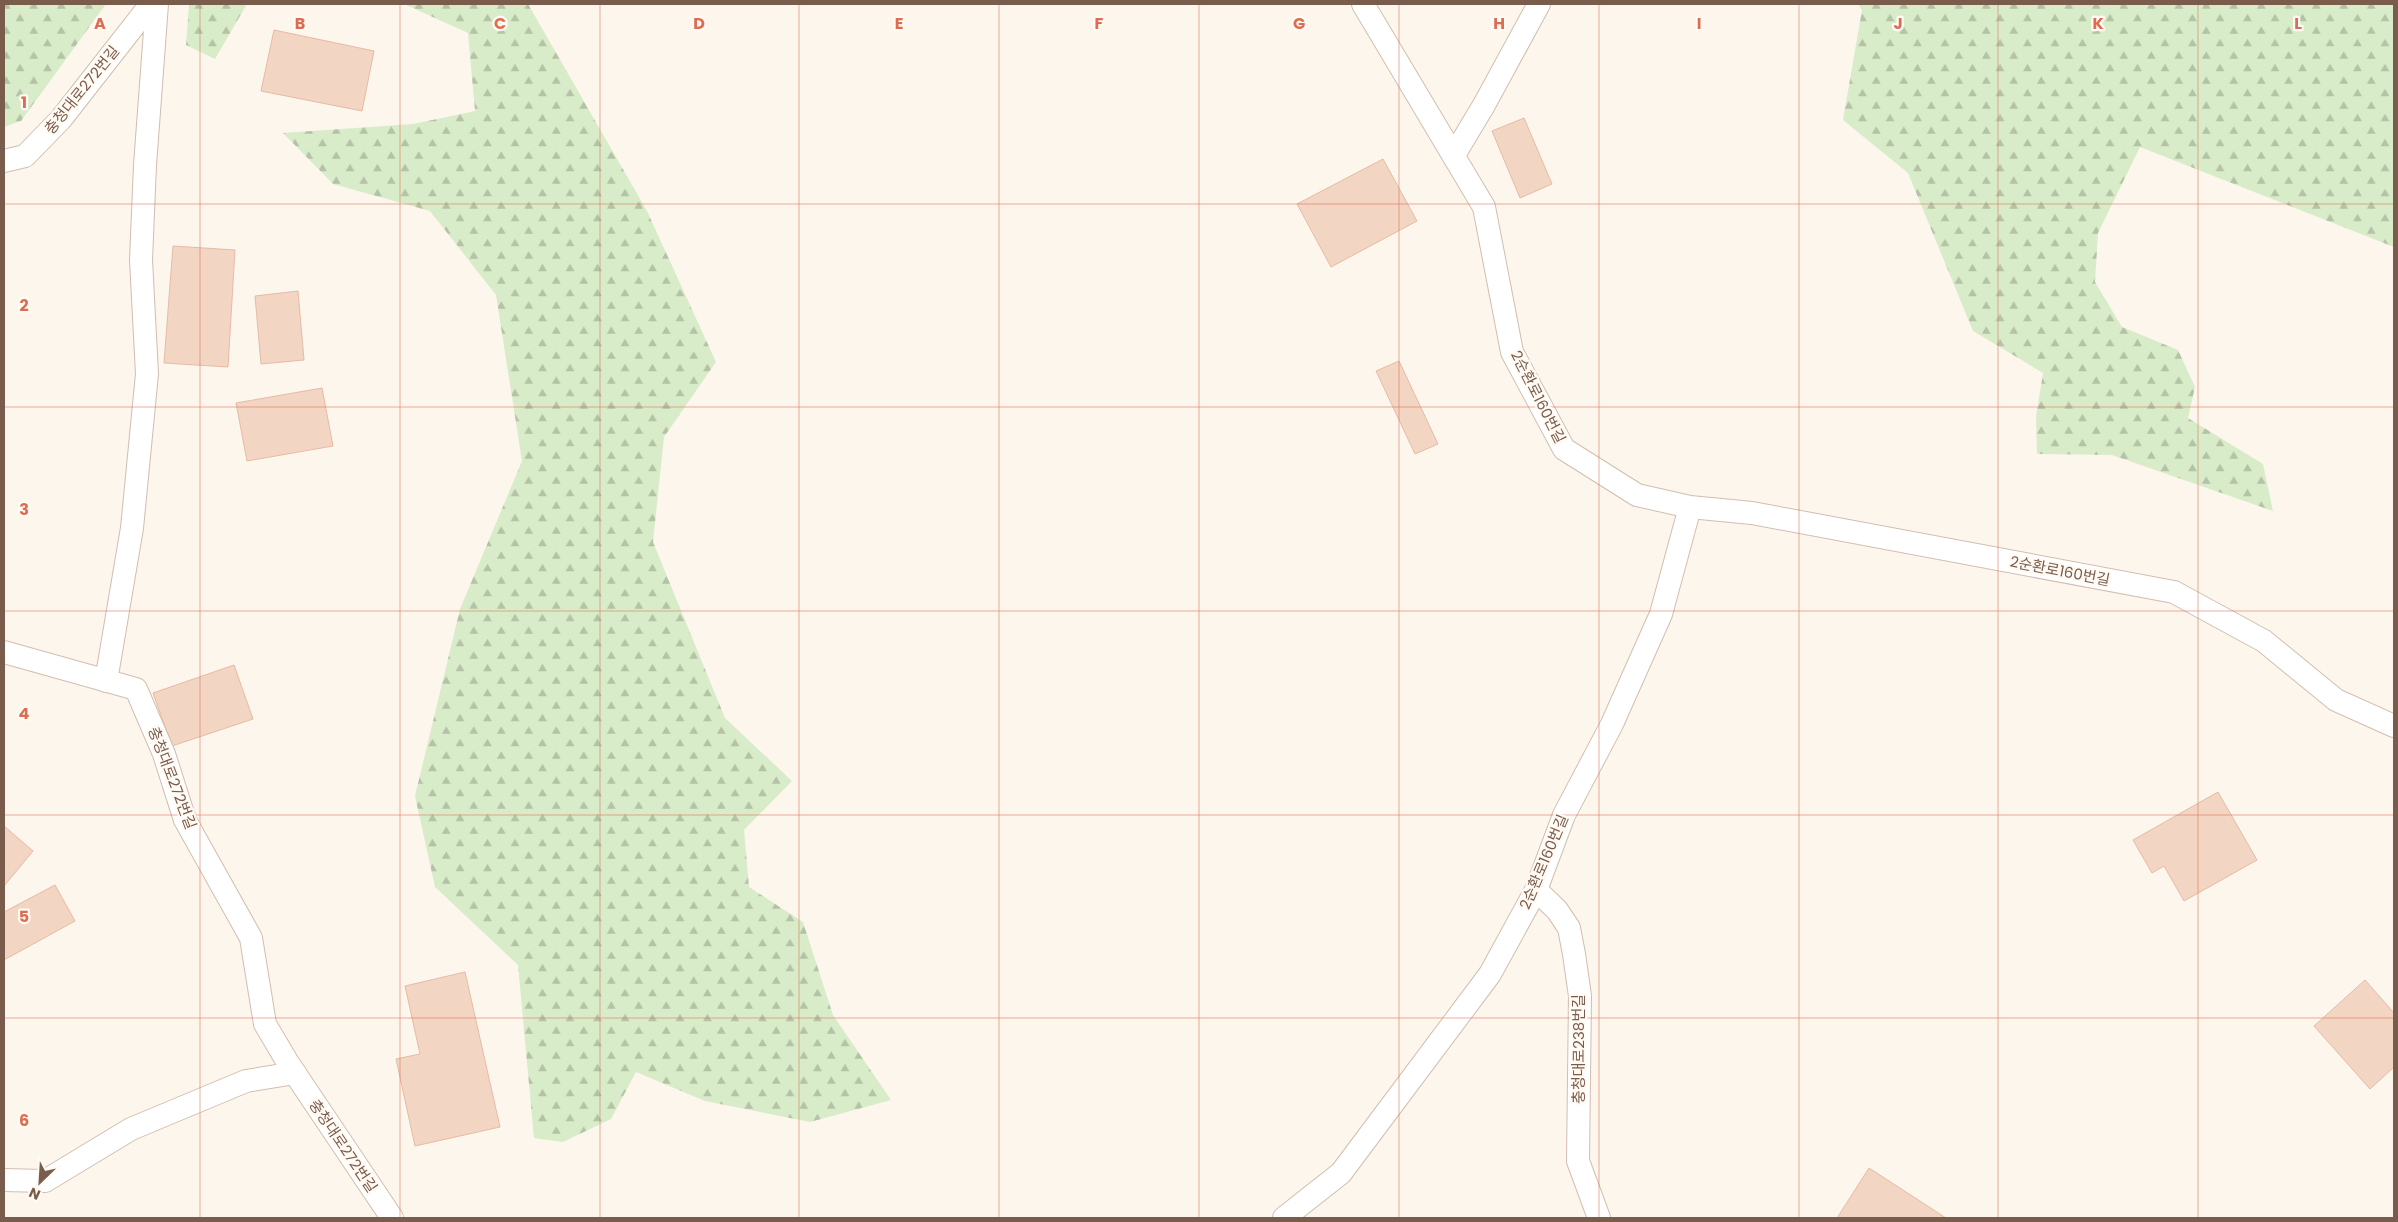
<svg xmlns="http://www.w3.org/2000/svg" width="2398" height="1222" viewBox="0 0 2398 1222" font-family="Poppins,'Noto Sans KR',sans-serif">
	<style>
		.forest { fill: url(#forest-firs) }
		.building { fill: #f3d5c3; stroke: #e6bba3 }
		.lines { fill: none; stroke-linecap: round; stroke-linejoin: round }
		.service-casing { stroke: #d1beb0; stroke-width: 24 }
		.service { stroke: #fff; stroke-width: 22 }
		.grid { fill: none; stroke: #dc6d51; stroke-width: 1; stroke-opacity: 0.55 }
		.labels { text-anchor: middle; stroke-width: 4.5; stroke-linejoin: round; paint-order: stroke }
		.street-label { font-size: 15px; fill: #7a5c4d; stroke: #fffaf3 }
		.grid-label { font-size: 16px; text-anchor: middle; font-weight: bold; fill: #dc6d51; stroke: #fffaf3; stroke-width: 4.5; stroke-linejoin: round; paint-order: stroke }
	</style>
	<defs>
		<pattern id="forest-firs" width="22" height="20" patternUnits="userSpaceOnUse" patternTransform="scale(1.25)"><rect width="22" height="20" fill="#d8ecc9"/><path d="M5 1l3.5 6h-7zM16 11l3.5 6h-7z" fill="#b4c2a5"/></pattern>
	</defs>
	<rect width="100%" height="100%" fill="#fdf6ec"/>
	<path class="forest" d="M4 4H106L21 121 4 127Z
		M189 4H247L215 59 186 45Z
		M404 4H528L647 211 716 362 664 437 653 542 725 718 792 781 744 830 749 887 803 922 833 1015 891 1100 810 1122 705 1101 636 1072 611 1119 563 1142 534 1138 518 965 435 887 415 796 460 609 522 461 496 295 430 211 333 184 283 133 413 124 475 111 468 33Z
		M1858 4H2394V247L2140 147 2098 233 2095 282 2122 327 2178 350 2195 387 2188 418 2263 464 2273 511 2112 455 2037 454 2036 417 2043 373 1973 331 1908 173 1843 120 1862 10Z"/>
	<path class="building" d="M274 30 374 51 362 111 261 91Z
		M1524 118 1552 184 1520 198 1492 131Z
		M1383 159 1417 221 1331 267 1297 204Z
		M173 246 235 250 228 367 164 363Z
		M298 291 304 360 261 364 255 296Z
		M1399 361 1438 444 1415 454 1376 371Z
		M322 388 333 446 247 461 236 403Z
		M234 665 253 719 172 746 153 693Z
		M2218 792 2257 860 2184 901 2164 866 2152 873 2133 840Z
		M4 826 33 851 4 886Z
		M55 885 75 921 4 960V912Z
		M465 972 500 1127 415 1146 396 1059 420 1054 405 986Z
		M2365 980 2394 1013V1067L2370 1089 2314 1026Z
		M1869 1168 1946 1218H1837Z"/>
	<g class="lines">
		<g class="service-casing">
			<path id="service" d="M1363 4 1484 207 1512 352 1564 449 1637 495 1690 507 1752 513 2174 592 2264 641 2336 700 2394 726
				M1454 155 1484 105 1539 4
				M4 161 25 156 61 119 151 4
				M4 652 136 689 164 754 185 820 251 938 265 1024 288 1063 392 1218
				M106 681 132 528 147 374 141 260 145 165 157 4
				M1536 890 1557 910 1569 928 1574 954 1580 996 1578 1161 1599 1218
				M4 1180 45 1181 131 1129 246 1081 295 1073
				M1284 1218 1341 1173 1490 974 1536 890 1564 815 1612 724 1661 614 1690 507"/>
		</g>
		<use href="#service" class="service"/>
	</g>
	<path class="grid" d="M200 4V1218M400 4V1218M600 4V1218M799 4V1218M999 4V1218M1199 4V1218M1399 4V1218M1599 4V1218M1799 4V1218M1998 4V1218M2198 4V1218M4 204H2394M4 407H2394M4 611H2394M4 815H2394M4 1018H2394"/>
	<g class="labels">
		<g class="street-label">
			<text transform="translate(82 90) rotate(-51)" y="5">충청대로272번길</text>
			<text transform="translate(1538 397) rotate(63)" y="5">2순환로160번길</text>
			<text transform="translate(2060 571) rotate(11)" y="5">2순환로160번길</text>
			<text transform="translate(172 778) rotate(69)" y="5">충청대로272번길</text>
			<text transform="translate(1544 862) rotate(-67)" y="5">2순환로160번길</text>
			<text transform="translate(1579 1049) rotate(-90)" y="5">충청대로238번길</text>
			<text transform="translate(343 1146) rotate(56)" y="5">충청대로272번길</text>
		</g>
	</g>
	<g class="grid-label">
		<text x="100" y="29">A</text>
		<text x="300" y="29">B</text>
		<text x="500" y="29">C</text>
		<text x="699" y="29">D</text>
		<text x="899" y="29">E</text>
		<text x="1099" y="29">F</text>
		<text x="1299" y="29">G</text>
		<text x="1499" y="29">H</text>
		<text x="1699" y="29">I</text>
		<text x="1898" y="29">J</text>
		<text x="2098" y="29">K</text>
		<text x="2298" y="29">L</text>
		<text x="24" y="108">1</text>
		<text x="24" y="311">2</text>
		<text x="24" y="515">3</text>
		<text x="24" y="719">4</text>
		<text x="24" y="922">5</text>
		<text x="24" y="1126">6</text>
	</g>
	<rect width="2398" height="1222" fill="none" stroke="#7a5c4d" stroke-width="10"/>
	<g transform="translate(40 1182) rotate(205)" stroke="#fffaf3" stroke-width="4" paint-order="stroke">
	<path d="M0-4L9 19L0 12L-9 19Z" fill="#7a5c4d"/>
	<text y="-8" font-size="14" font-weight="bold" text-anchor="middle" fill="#7a5c4d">N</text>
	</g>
</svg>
